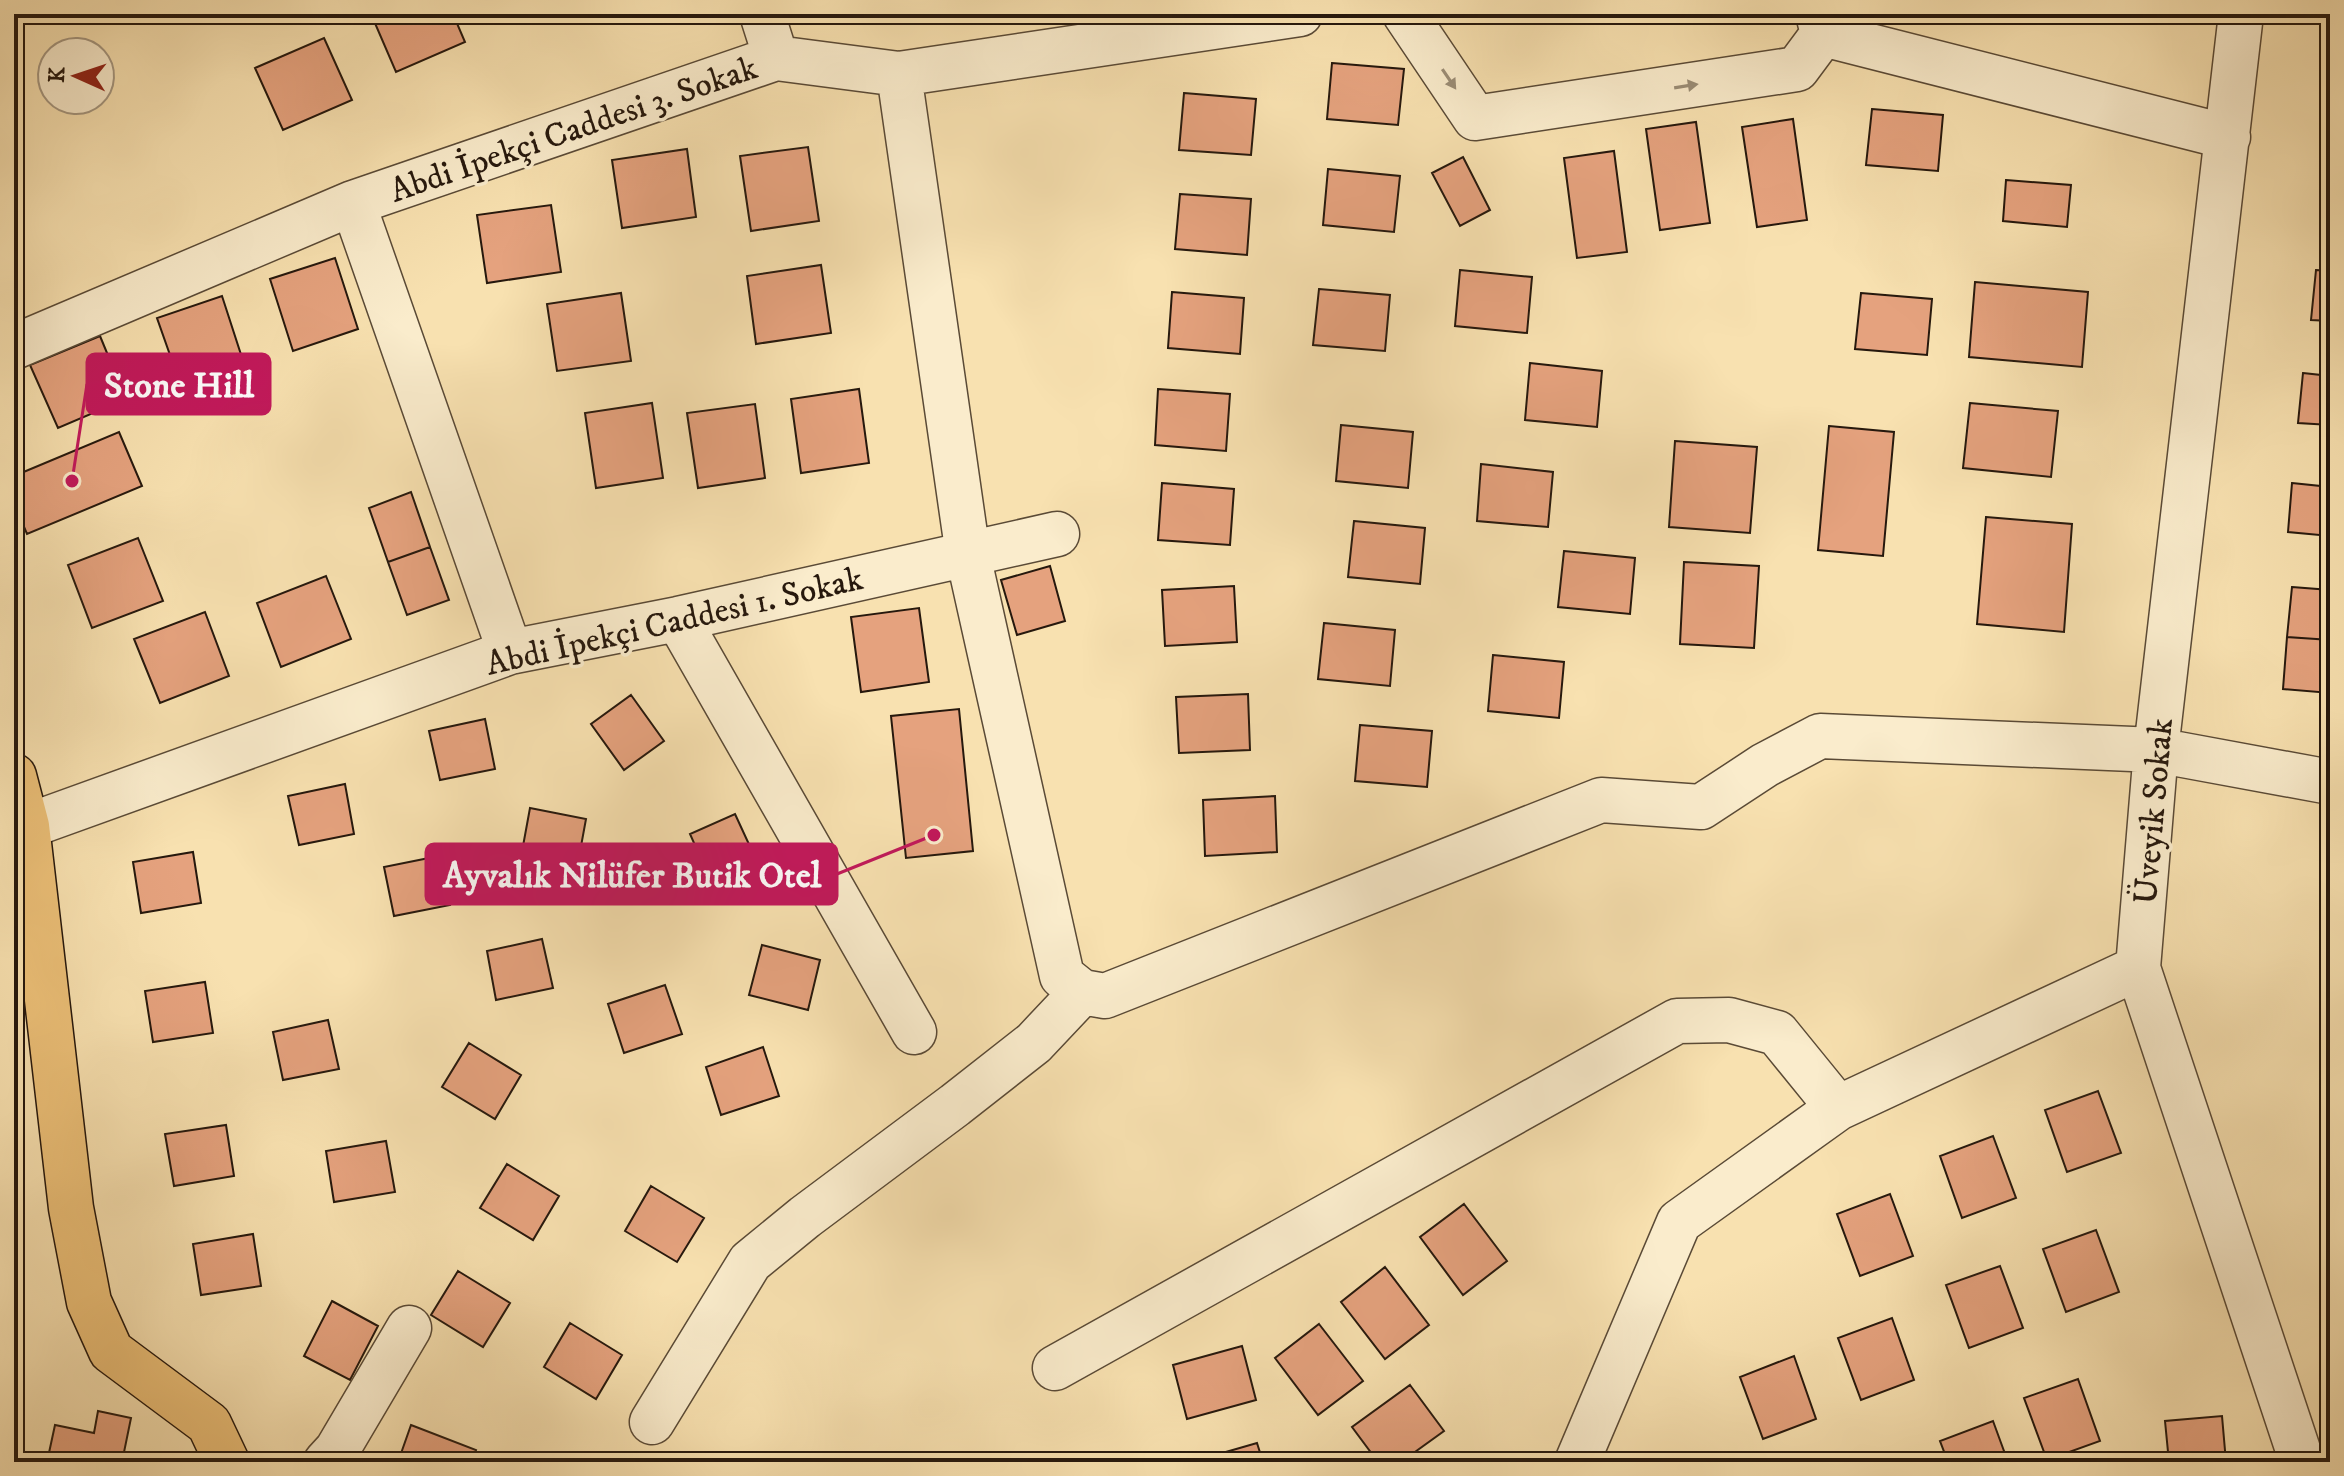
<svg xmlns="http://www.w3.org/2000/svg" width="2344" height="1476" viewBox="0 0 2344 1476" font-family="'IM FELL DW Pica',serif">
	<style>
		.building { fill: #e5a27e; stroke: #26180d; stroke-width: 2 }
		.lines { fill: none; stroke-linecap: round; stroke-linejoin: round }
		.minor-casing { stroke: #5a4a36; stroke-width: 47 }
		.major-casing { stroke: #26180d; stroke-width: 47 }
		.minor { stroke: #faeccc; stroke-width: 44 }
		.major { stroke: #ecc078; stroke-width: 44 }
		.oneway { fill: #9b8d76 }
		.labels { text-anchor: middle; stroke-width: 7; stroke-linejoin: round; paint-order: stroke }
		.street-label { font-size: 34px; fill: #26180d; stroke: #faeccc }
		.leader { fill: none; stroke: #c2185b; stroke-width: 3 }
		.callout-dot { fill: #c2185b; stroke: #faeccc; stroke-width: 3 }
		.callout { fill: #c2185b; stroke: #c2185b; stroke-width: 3 }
		.callout-label { font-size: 36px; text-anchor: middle; font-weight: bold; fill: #fff }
	</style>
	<rect width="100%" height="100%" fill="#f8e1b0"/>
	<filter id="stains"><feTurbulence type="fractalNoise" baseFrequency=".0025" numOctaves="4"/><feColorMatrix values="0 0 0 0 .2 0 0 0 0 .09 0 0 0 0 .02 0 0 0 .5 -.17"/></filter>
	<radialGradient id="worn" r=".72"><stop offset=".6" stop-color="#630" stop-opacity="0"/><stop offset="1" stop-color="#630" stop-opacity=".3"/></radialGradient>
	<path class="building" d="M371 14H453L465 42 396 72Z
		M324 38 352 100 283 130 255 68Z
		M1332 63 1404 69 1398 125 1327 119Z
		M1184 93 1256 99 1251 155 1179 150Z
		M1872 109 1943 115 1938 171 1866 165Z
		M1793 119 1807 220 1757 227 1742 127Z
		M1696 122 1710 223 1660 230 1646 129Z
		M808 147 819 221 751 231 740 156Z
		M687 149 696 217 622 228 612 160Z
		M1614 151 1627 252 1577 258 1564 158Z
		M1463 157 1490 210 1460 226 1432 173Z
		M1328 169 1400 176 1394 232 1323 225Z
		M2328 177H2330V228L2323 227Z
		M2006 180 2071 185 2067 227 2003 221Z
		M1180 194 1251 199 1247 255 1175 249Z
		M551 205 561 272 487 283 477 215Z
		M335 258 358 329 293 351 270 279Z
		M821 265 831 333 756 344 747 276Z
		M1460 270 1532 277 1527 333 1455 326Z
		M2316 270 2330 271V321L2311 320Z
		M1975 282 2088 292 2082 367 1969 357Z
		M1319 289 1390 295 1385 351 1313 345Z
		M1172 292 1244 298 1240 354 1168 348Z
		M621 293 631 361 557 371 547 304Z
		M1861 293 1932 299 1927 355 1855 349Z
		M222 296 245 367 182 389 157 318Z
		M100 336 126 399 58 428 30 365Z
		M1530 363 1602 371 1597 427 1525 420Z
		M2303 373 2330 376V425L2298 423Z
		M859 389 869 463 801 473 791 399Z
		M1158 389 1230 394 1226 451 1155 445Z
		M652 403 663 478 596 488 585 413Z
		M1970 403 2058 411 2051 477 1963 468Z
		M755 404 765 478 698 488 687 413Z
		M1341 425 1413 432 1408 488 1336 481Z
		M1829 426 1894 432 1883 556 1818 550Z
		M119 432 142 486 27 534 14 503V476Z
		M1675 441 1757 447 1750 533 1669 527Z
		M1481 464 1553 472 1548 527 1477 521Z
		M1162 483 1234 489 1230 545 1158 540Z
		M2292 483 2330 487V536L2288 532Z
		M411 492 430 547 388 562 369 508Z
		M1986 517 2072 524 2064 632 1977 624Z
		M1354 521 1425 528 1420 584 1348 577Z
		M138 538 163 601 92 628 68 565Z
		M430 547 449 600 407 615 388 562Z
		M1564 551 1635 558 1630 614 1558 607Z
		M1684 562 1759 566 1754 648 1680 644Z
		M1050 566 1065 621 1017 635 1001 580Z
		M326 576 351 639 281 667 257 603Z
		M1234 586 1237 642 1165 646 1162 590Z
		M2292 587 2330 590V640L2287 637Z
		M919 608 929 682 861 692 851 617Z
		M205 612 229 676 160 703 134 639Z
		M1324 623 1395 630 1390 686 1318 679Z
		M2287 637 2330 640V693L2283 689Z
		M1493 655 1564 662 1559 718 1488 711Z
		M1248 694 1250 750 1179 753 1176 697Z
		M631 695 664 741 624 770 591 724Z
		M959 709 973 851 906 858 891 716Z
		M485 719 495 769 440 780 429 731Z
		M1360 725 1432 731 1427 787 1355 781Z
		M345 784 354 834 299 845 288 796Z
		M1275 796 1277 852 1205 856 1203 800Z
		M530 808 586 819 577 868 521 857Z
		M735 814 759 866 713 886 690 834Z
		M193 852 201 903 141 913 133 862Z
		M439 856 450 905 394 916 384 867Z
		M542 939 553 988 496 1000 487 951Z
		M762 945 820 960 808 1010 749 995Z
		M205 982 213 1033 153 1042 145 991Z
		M665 985 682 1034 624 1053 608 1004Z
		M328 1020 339 1069 283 1080 273 1032Z
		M469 1043 521 1075 495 1119 442 1087Z
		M763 1047 779 1096 721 1115 706 1067Z
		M2098 1091 2121 1153 2067 1172 2045 1110Z
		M2330 1109V1159L2322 1157Z
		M226 1125 234 1176 174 1186 165 1134Z
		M1993 1136 2016 1198 1962 1218 1940 1156Z
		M386 1141 395 1192 334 1202 326 1151Z
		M507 1164 559 1196 533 1240 480 1208Z
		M651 1186 704 1218 677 1262 625 1231Z
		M1890 1194 1913 1256 1860 1276 1837 1214Z
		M1464 1204 1507 1261 1463 1295 1420 1237Z
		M2096 1230 2119 1292 2066 1312 2043 1249Z
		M253 1234 261 1286 201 1295 193 1244Z
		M2000 1266 2023 1328 1969 1348 1946 1285Z
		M1385 1267 1429 1325 1385 1359 1341 1302Z
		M458 1271 510 1303 483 1347 431 1315Z
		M332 1301 378 1326 350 1380 304 1356Z
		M1892 1318 1914 1380 1861 1400 1838 1338Z
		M570 1323 622 1355 596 1399 544 1367Z
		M1319 1324 1363 1381 1318 1415 1275 1358Z
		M1242 1346 1256 1400 1187 1419 1173 1365Z
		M1794 1356 1816 1419 1763 1439 1740 1377Z
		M2078 1379 2100 1441 2047 1460 2024 1398Z
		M1410 1385 1444 1431 1401 1462H1378L1352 1427Z
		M98 1411 131 1418 122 1462H47L55 1425 94 1433Z
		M2222 1416 2226 1462H2169L2165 1421Z
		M1993 1421 2008 1462H1948L1940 1441Z
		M411 1425 476 1450 472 1462H398Z
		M1257 1443 1263 1462H1191Z"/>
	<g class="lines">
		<g class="minor-casing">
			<path id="minor" d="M762 14 776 58
				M1405 14 1475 118 1797 69 1823 34 1818 14
				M2241 14 2156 750 2138 968 2302 1462
				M1823 34 2228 137
				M899 74 968 555 1062 976 1082 992 1105 996 1601 800 1701 807 1765 765 1820 736 2156 750 2330 782
				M353 203 510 652
				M14 347 353 203 776 58 899 74 1300 14
				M678 619 914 1032
				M14 831 510 652 678 619 1057 534
				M1055 1368 1677 1021 1729 1020 1777 1033 1838 1108
				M652 1422 750 1262 805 1217 955 1105 1034 1043 1082 992
				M326 1462 337 1450 409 1328
				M1577 1462 1679 1222 1838 1108 2138 968"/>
		</g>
		<g class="major-casing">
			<path id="major" d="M14 776 27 826 71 1208 89 1302 111 1351 209 1424 227 1462"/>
		</g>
		<use href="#minor" class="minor"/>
		<use href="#major" class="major"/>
	</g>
	<defs><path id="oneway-solid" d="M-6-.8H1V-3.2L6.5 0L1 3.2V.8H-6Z" transform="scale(2)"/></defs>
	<g class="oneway">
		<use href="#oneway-solid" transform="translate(1449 79) rotate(56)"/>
		<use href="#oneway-solid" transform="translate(1686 86) rotate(-9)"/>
	</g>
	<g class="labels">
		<g class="street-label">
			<text transform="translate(573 128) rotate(-19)" y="12">Abdi İpekçi Caddesi 3. Sokak</text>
			<text transform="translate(674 620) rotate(-13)" y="12">Abdi İpekçi Caddesi 1. Sokak</text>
			<text transform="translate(2152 811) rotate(-85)" y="12">Üveyik Sokak</text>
		</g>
	</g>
	<path class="leader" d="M72 481L87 384M934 835L837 874"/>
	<g class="callout-dot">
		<circle cx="72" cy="481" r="8"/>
		<circle cx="934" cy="835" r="8"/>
	</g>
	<g class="callout">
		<rect x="87" y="354" width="183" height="60" rx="8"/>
		<rect x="426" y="844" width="411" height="60" rx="8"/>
	</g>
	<g class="callout-label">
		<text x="179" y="397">Stone Hill</text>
		<text x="632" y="887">Ayvalık Nilüfer Butik Otel</text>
	</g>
	<rect width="2344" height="1476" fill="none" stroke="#f8e1b0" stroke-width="48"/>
	<rect x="16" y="16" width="2312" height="1444" fill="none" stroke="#26180d" stroke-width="4"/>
	<rect x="24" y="24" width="2296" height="1428" fill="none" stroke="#26180d" stroke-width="2"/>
	<g transform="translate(76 76) rotate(273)"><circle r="38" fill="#faeccc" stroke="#a59780" stroke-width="2"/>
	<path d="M0-6L14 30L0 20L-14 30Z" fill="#8f2418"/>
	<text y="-12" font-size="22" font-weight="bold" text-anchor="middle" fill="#26180d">K</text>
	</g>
	<rect width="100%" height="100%" filter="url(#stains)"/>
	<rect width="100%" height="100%" fill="url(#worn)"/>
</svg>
